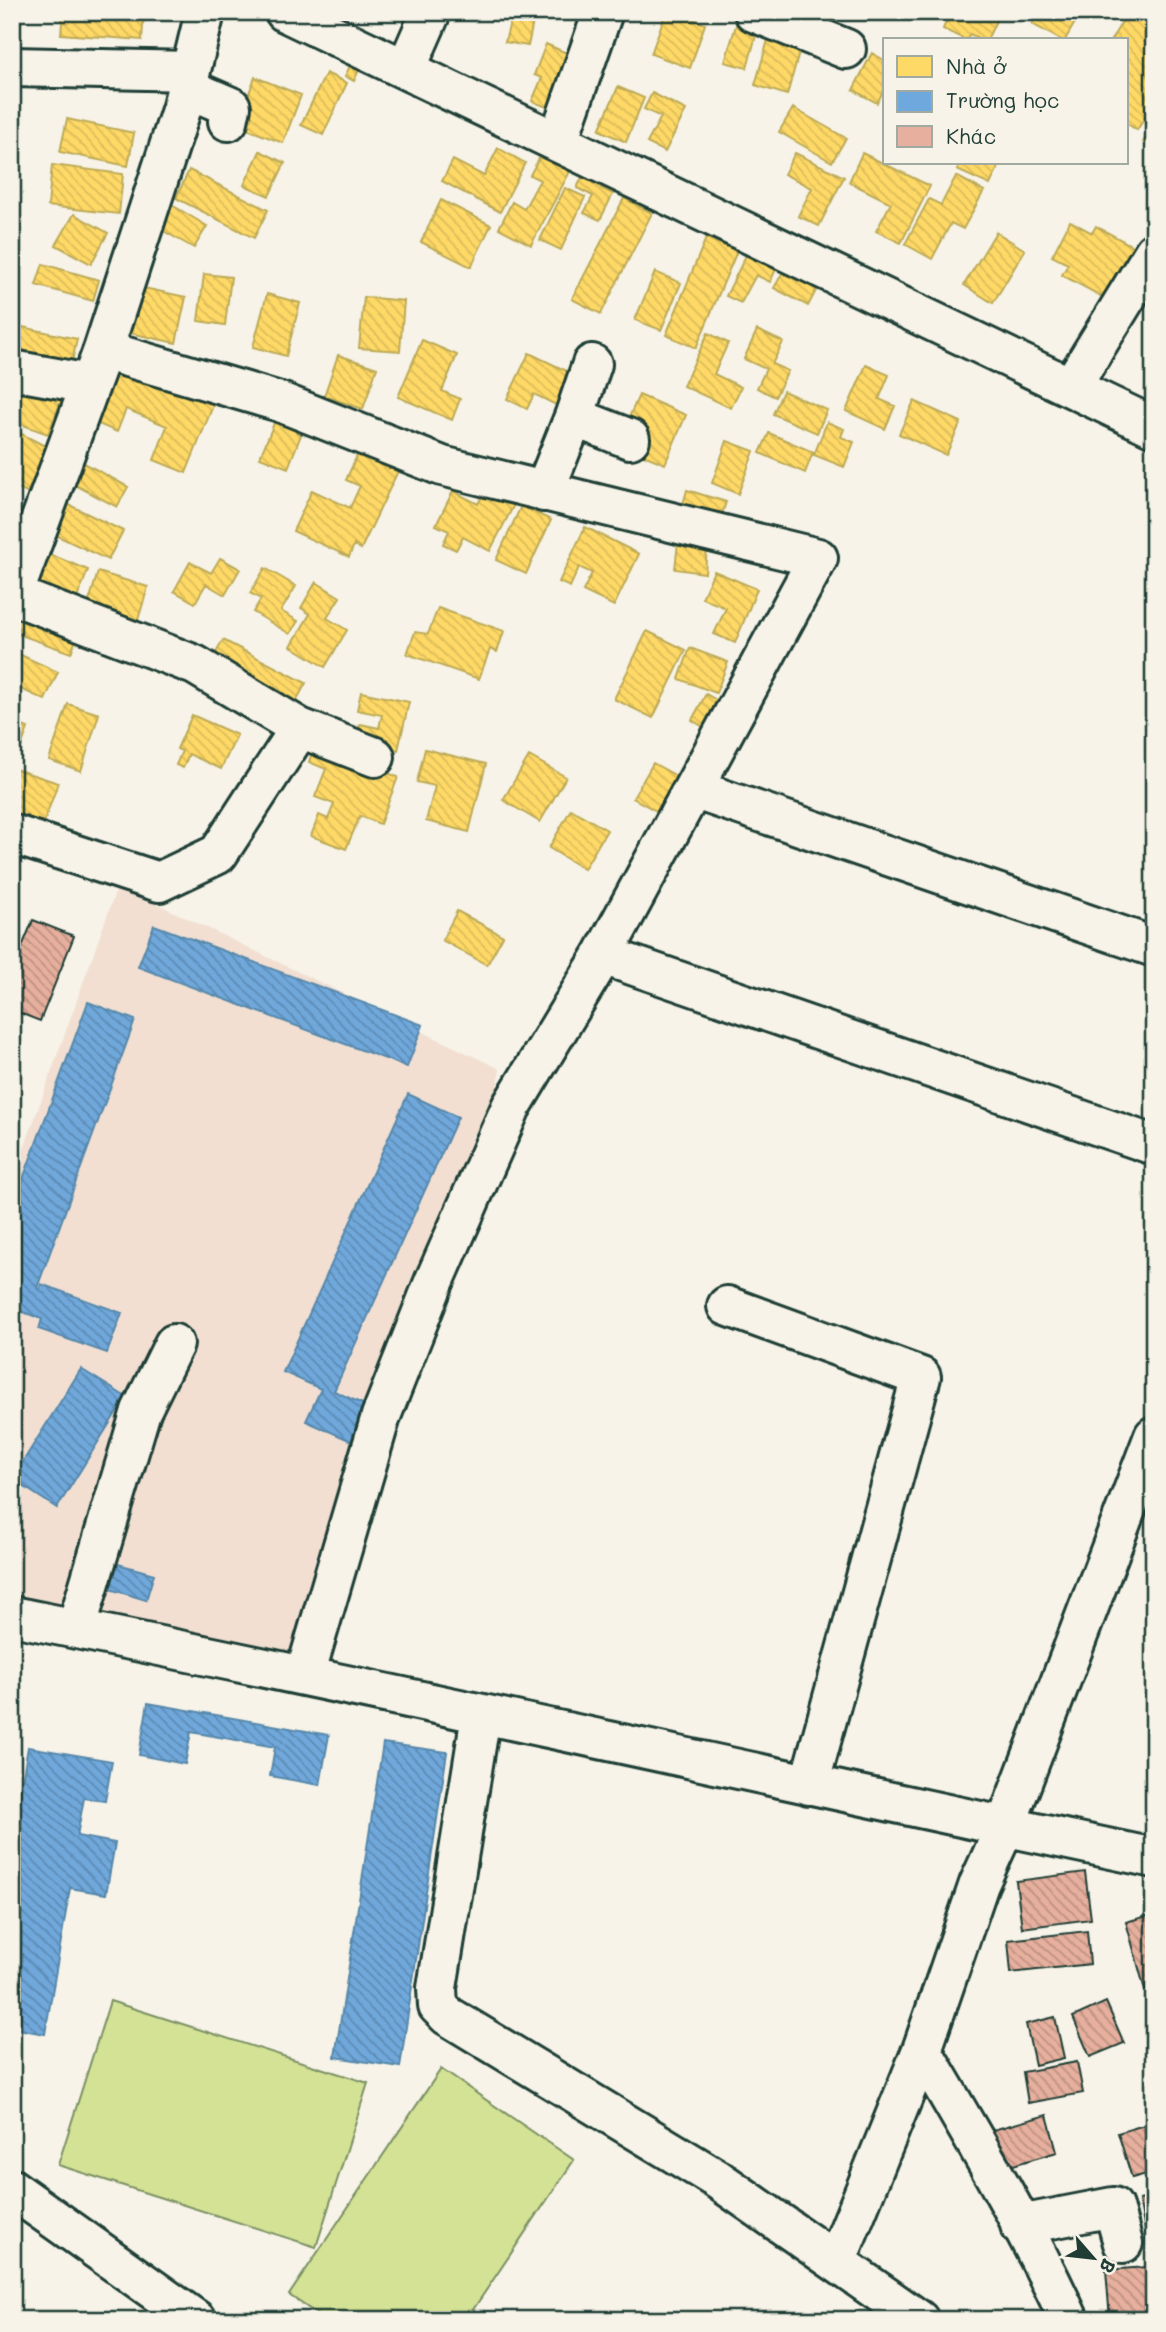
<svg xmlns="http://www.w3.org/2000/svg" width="1166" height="2332" viewBox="0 0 1166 2332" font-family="Mali,sans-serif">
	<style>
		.built { fill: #f2dfd2 }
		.pitch { fill: #d4e295; stroke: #7a9064; stroke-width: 2 }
		.homes { fill: url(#homes-back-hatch); stroke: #bcaa57; stroke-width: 2 }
		.schools { fill: url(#schools-back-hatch); stroke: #5788aa; stroke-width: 2 }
		.building { fill: url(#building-back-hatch); stroke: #1f3d34; stroke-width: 2 }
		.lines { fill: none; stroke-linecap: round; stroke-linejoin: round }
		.minor-casing { stroke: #1f3d34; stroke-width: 44 }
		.minor { stroke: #f7f3e8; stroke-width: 38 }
	</style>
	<defs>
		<pattern id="homes-back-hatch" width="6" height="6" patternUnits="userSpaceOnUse" patternTransform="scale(1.75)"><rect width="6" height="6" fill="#ffd966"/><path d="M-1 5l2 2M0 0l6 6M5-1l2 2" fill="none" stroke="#dabb59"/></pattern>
		<pattern id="schools-back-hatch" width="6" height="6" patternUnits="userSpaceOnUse" patternTransform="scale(1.75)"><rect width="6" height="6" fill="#6fa8dc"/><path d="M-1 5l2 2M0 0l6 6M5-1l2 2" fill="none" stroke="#5b8ab3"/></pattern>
		<pattern id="building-back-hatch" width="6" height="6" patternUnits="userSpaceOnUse" patternTransform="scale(1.75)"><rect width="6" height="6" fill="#e7af9d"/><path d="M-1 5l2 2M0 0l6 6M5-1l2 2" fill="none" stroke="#bb9081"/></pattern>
	</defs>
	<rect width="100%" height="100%" fill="#f7f3e8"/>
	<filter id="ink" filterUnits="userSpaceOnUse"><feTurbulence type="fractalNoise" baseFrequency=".0143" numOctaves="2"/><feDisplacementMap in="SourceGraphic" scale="14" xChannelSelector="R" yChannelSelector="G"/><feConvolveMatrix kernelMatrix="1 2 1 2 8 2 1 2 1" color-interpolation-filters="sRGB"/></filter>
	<g filter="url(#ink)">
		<path class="built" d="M118 885 500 1069 493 1114 296 1663 12 1596V1447L21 1411 12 1406V1182Z"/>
		<path class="pitch" d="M110 2001 368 2083 316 2247 58 2165Z
			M441 2069 574 2160 466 2320H326L289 2295Z"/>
		<path class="homes" d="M63 12H144L142 40 61 34Z
			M492 12H535L528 46 505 42 510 22 491 17Z
			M666 12H673L705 24 690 68 651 54Z
			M950 12H1000L987 40H982L970 34 966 40 943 29Z
			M1036 12H1081L1065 40H1061L1032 24 1038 14Z
			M1128 12H1154V103L1137 130 1126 123V40H1111Z
			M739 15 760 21 747 68 725 62Z
			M770 33 802 42 787 95 755 85Z
			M546 44 571 55 549 108 532 101 542 78 534 75Z
			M872 53 884 60V90L877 103 853 90Z
			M365 56 354 81 345 76 352 62Z
			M326 73 347 83 323 135 301 125Z
			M255 77 301 95 283 143 247 129 251 119 241 115Z
			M618 87 644 98 626 142 599 130Z
			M652 93 686 110 665 152 647 143 661 117 644 109Z
			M793 108 846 138 832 162 779 132Z
			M67 119 134 133 128 166 60 152Z
			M1154 122V148L1143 142Z
			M545 147 575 162 531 245 499 228 512 202 524 209 540 180 530 175Z
			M498 148 525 163 500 212 442 181 453 160 484 176Z
			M260 151 285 163 269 196 244 185Z
			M795 153 844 177 819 226 798 216 812 188 784 174Z
			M862 153 930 186 901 243 876 231 891 203 849 182Z
			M960 163H1000L990 185 957 170Z
			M52 165 123 174 119 214 48 206Z
			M587 167 607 177 601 188 613 194 600 220 584 213 593 196 577 188Z
			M189 170 268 210 254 238 176 198Z
			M956 176 984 191 963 229 951 223 932 259 905 244 929 199 941 205Z
			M565 188 585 197 561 250 540 240Z
			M624 198 652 213 601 314 572 299Z
			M441 200 491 225 471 267 421 242Z
			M172 205 207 226 194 248 158 228Z
			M74 214 108 233 91 264 56 245Z
			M1070 221 1092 233 1096 226 1136 248 1108 300 1062 275 1068 264 1052 256Z
			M996 232 1025 250 993 303 964 285Z
			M706 238 737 251 696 348 666 335Z
			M750 247 780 261 770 282 756 275 741 303 726 296Z
			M788 263 821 281 808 306 774 288Z
			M43 264 99 280 93 301 36 285Z
			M655 272 681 283 661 330 635 320Z
			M204 274 231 277 225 325 198 321Z
			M139 287 186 297 176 343 130 333Z
			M267 294 300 303 286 356 253 347Z
			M364 297 404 301 400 351 359 348Z
			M18 326 77 339 70 371 12 353Z
			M757 330 783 342 772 364 788 371 775 397 757 388 766 369 744 359Z
			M708 333 728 343 714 374 741 387 731 408 683 386Z
			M422 340 457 355 442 391 460 399 452 420 398 397Z
			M529 353 573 374 558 406 534 394 527 409 507 399Z
			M338 355 377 368 363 409 324 396Z
			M105 360 214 403 186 473 154 460 167 426 126 409 117 432 82 417Z
			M866 365 889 375 879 399 895 406 885 429 846 411Z
			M21 380 63 396 48 434 12 421V405Z
			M783 391 827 410 817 433 773 414Z
			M639 395 686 415 665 464 634 451 626 424Z
			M914 401 961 422 946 455 899 434Z
			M277 416 304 427 288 468 260 457Z
			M827 422 844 429 841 437 854 442 844 467 814 455Z
			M12 429 49 448 27 493 12 486Z
			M769 433 813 452 805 473 760 453Z
			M727 441 754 451 738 494 712 483Z
			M358 453 398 471 361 549 354 545 349 557 293 531 312 490 350 508 360 486 346 480Z
			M73 457 128 487 117 507 62 478Z
			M488 484 517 499 490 551 463 537 456 550 443 544 449 531 436 525 453 491 478 504Z
			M687 490 726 502 719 523 681 512Z
			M61 501 123 531 108 560 47 531Z
			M521 506 551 520 526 574 496 560Z
			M585 527 639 554 614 606 583 591 592 573 579 567 570 587 559 582Z
			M678 543 707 546 705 573 675 569Z
			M44 552 88 570 76 601 32 583Z
			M220 558 240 569 225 595 206 584 195 603 174 591 190 562 211 573Z
			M265 568 296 586 281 611 298 621 290 634 253 612 261 599 250 593Z
			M714 571 757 589 735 643 714 634 726 608 702 598Z
			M98 572 148 587 137 623 87 608Z
			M316 582 340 597 327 618 347 630 325 667 291 646 310 614 301 608Z
			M438 608 504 631 497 652 490 649 479 679 407 654 415 632 428 634Z
			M20 610 79 631 71 653 12 632Z
			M647 631 686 650 653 718 614 699Z
			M223 640 306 683 294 705 211 662Z
			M690 648 728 662 716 693 679 679Z
			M12 651 58 672 45 700 12 685Z
			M361 692 409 702 398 750 356 741 360 724 379 728 382 715 357 710Z
			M706 694 720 702 705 728 692 720Z
			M68 704 99 714 81 771 49 760Z
			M192 715 237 735 221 769 189 754 183 768 176 765 182 751 177 749Z
			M12 722 28 728 21 747 12 744Z
			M315 744 398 777 380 824 360 816 346 849 311 836 319 815 328 819 334 804 315 797 326 769 309 762Z
			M425 749 486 764 469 832 426 821 435 786 417 782Z
			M529 756 566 777 540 822 503 800Z
			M653 763 678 777 658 812 633 798Z
			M12 768 58 783 42 828 12 818Z
			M571 809 607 830 584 869 549 848Z
			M457 911 503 936 487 965 442 940Z"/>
		<path class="schools" d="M154 925 423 1025 407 1067 138 967Z
			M88 1002 135 1020 37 1288 39 1290 41 1284 122 1313 107 1353 39 1329 42 1319 12 1308V1209Z
			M408 1094 458 1117 334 1391 367 1406 351 1441 306 1421 321 1389 283 1372Z
			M81 1369 126 1397 57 1508 12 1479Z
			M118 1564 154 1574 146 1600 110 1589Z
			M148 1703 329 1735 320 1785 270 1776 275 1747 191 1732 185 1764 139 1755Z
			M383 1743 447 1752 400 2067 335 2057Z
			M28 1747 112 1761 105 1801 84 1798 77 1836 115 1843 106 1894 70 1888 45 2034 12 2028V1837Z"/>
		<path class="building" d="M33 920 74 936 40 1021 12 1010V971Z
			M1085 1872 1091 1919 1022 1928 1016 1881Z
			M1154 1914V1988L1145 1990 1126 1922Z
			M1087 1931 1090 1964 1011 1973 1008 1940Z
			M1106 2002 1124 2043 1090 2057 1073 2017Z
			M1055 2017 1064 2058 1035 2065 1026 2024Z
			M1077 2062 1083 2093 1028 2103 1023 2072Z
			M1047 2115 1057 2152 1003 2168 993 2130Z
			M1144 2125 1154 2157V2172L1132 2178 1118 2133Z
			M1154 2197V2243L1148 2244 1139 2200Z
			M1147 2267 1151 2320H1110L1106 2270Z"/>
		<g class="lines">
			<g class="minor-casing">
				<path id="minor" d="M285 12 1154 427
					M754 12 846 49
					M12 67 191 71
					M406 69 431 12
					M187 88 231 107 228 121
					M558 141 603 12
					M103 350 280 402 442 466 818 558 603 955 511 1107 434 1282 381 1416 305 1675
					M12 370 89 384
					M1071 387 1154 252
					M574 417 630 439
					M544 492 574 417 592 364
					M13 595 195 665 300 728
					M12 598 103 350 182 107 205 12
					M693 789 1154 947
					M12 834 159 882 218 854 300 728 375 757
					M603 955 1154 1145
					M727 1306 921 1377 809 1785
					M12 1616C394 1692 773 1778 1154 1858
					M76 1629 141 1411 174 1344
					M481 1715 437 1988 438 2006 448 2016 717 2179 836 2262
					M12 2189 196 2320
					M1020 2225 1113 2207 1123 2243
					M919 2320 836 2262 922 2050
					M1069 2320C1027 2227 973 2138 922 2050L979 1884 1005 1827 1154 1436"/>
			</g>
			<use href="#minor" class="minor"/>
		</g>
	</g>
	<rect width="1166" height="2332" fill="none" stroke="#f7f3e8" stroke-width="42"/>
	<rect x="21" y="21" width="1124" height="2290" fill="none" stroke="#1f3d34" stroke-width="2.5" filter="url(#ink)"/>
	<rect x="883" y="38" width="245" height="126" fill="#f7f3e8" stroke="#a1aaa0" stroke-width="2"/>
	<rect x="897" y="56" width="35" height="21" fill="#ffd966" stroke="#a1aaa0" stroke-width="2"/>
	<text x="946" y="74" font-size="21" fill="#1f3d34">Nhà ở</text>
	<rect x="897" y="91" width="35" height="21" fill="#6fa8dc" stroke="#a1aaa0" stroke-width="2"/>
	<text x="946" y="108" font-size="21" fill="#1f3d34">Trường học</text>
	<rect x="897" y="126" width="35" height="21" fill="#e7af9d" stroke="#a1aaa0" stroke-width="2"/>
	<text x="946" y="144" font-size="21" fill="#1f3d34">Khác</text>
	<g transform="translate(1093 2258) rotate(118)" stroke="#f7f3e8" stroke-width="5" paint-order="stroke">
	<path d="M0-5L12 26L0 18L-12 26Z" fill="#1f3d34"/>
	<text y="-10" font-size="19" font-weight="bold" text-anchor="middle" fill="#1f3d34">B</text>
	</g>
</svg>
